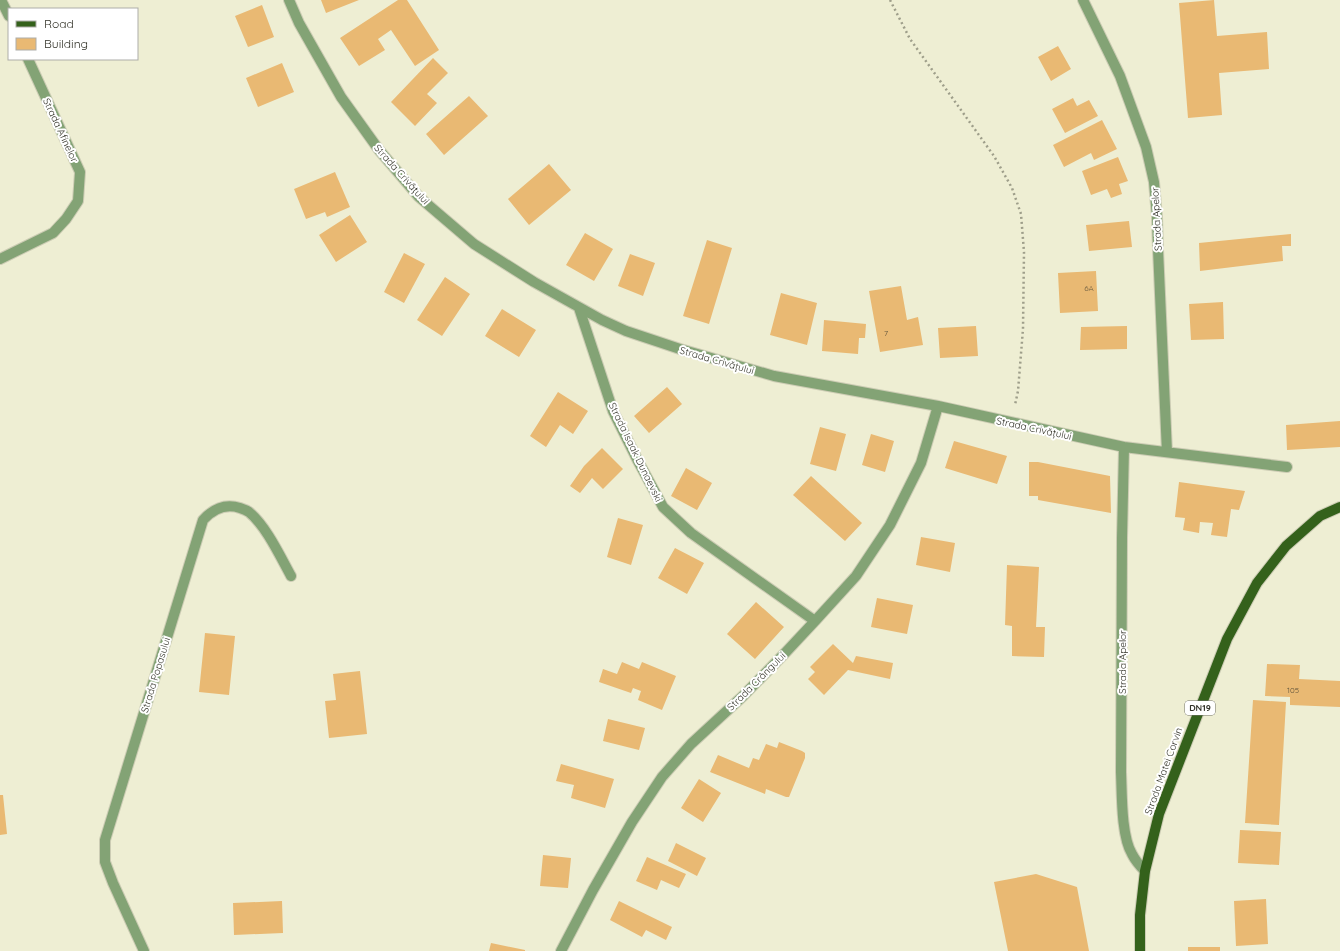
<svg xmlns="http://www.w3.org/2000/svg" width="1340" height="951" viewBox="0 0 1340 951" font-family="Quicksand,sans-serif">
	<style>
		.building { fill: #e9b973 }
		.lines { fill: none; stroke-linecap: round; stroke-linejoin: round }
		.street-casing { stroke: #ccccb4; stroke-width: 12 }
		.primary-casing { stroke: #ccccb4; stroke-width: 12 }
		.path { stroke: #9e9e8a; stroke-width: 2.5; stroke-dasharray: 2 3; stroke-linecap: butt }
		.street { stroke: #83a375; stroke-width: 10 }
		.primary { stroke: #34611b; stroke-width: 10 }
		.labels { text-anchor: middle; stroke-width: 4; stroke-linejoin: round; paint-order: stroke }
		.number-label { font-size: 8px; fill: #60543b }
		.shield { fill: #fff; stroke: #707068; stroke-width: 1 }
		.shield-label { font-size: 9px; font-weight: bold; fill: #323228 }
		.street-label { font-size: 10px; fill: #323228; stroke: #fff }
	</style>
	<rect width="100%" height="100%" fill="#eeeed3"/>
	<path class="building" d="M321 0H359L326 13Z
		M398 0H407L439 50 415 66 391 30 378 39 385 50 359 66 340 38Z
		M1214 0 1217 36 1267 32 1269 69 1219 73 1222 115 1188 118 1179 3Z
		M262 5 274 37 248 47 235 16Z
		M1058 46 1071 69 1051 81 1038 57Z
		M433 58 448 73 427 94 437 103 415 126 391 102Z
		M282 63 294 92 258 107 246 78Z
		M469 96 488 116 444 155 426 134Z
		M1073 98 1077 106 1089 100 1098 116 1065 133 1052 109Z
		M1102 120 1117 149 1094 160 1091 153 1064 167 1053 145Z
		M1118 157 1128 181 1119 184 1122 194 1111 198 1107 189 1091 195 1082 171Z
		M549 164 571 190 529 225 508 199Z
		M335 172 350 207 327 217 325 212 306 219 294 189Z
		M350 215 367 242 336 262 319 235Z
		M1129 221 1132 247 1089 251 1086 225Z
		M585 233 613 249 594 281 566 265Z
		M1291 234V246H1282L1283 261 1200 271 1199 243Z
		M707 240 732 248 709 324 683 316Z
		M404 253 425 264 404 303 384 292Z
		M630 254 655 263 643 296 618 286Z
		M1096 271 1098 311 1060 313 1058 273Z
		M445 277 470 294 442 336 417 320Z
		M901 286 907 320 918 317 923 345 880 352 869 291Z
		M781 293 817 303 807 345 770 335Z
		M1223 302 1224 339 1191 340 1189 304Z
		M502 309 536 330 519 357 485 336Z
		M824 320 866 324 865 338H859L858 354 822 351Z
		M976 326 978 356 940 358 938 328Z
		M1127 326V349L1080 350 1081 327Z
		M667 387 682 404 649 433 634 416Z
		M558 392 588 411 573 434 560 425 546 447 530 436Z
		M1340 421V447L1287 450 1286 425Z
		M820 427 846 434 836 471 810 464Z
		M871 434 894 441 885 472 862 465Z
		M954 441 1007 456 997 484 945 468Z
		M602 448 623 469 603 489 592 478 580 493 570 486 584 466Z
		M1029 462H1038L1110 476 1111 513 1038 500V496H1029Z
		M686 468 712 483 697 510 671 496Z
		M811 476 862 523 845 541 793 495Z
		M1179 482 1245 491 1239 510 1231 509 1227 537 1211 535 1213 523 1200 522 1199 533 1183 530 1185 518 1175 517Z
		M618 518 643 525 631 565 607 557Z
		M921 537 955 543 950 572 916 565Z
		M675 548 704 563 687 594 658 578Z
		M1007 565 1039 567 1036 627H1045L1044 657 1012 656V626L1005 625Z
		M877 598 913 605 907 634 871 627Z
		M756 602 784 627 755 659 727 634Z
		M205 633 235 636 229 695 199 692Z
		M833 644 853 663 856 656 893 663 890 679 848 670 824 695 808 679 815 672 810 667Z
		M622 662 639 669 642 662 676 676 662 710 638 700 641 691 633 688 631 693 599 682 603 669 617 674Z
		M1267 664 1300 665 1299 679 1340 681V707L1290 705V697L1265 696Z
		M360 671 367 734 329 738 325 701 336 700 333 674Z
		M1253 700 1286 702 1279 825 1245 823Z
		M608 719 645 728 639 750 603 741Z
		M779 742 802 751 805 753V758L789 797H786L766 789 765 794 710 772 718 755 749 768 753 758 759 760 766 744 777 748Z
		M561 764 614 779 605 808 571 798 574 785 556 781Z
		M699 779 721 793 703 822 681 808Z
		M0 795H3L7 834 0 835Z
		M1240 830 1281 832 1279 865 1238 863Z
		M676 843 706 858 697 876 668 861Z
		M543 855 571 858 568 888 540 886Z
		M647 857 686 874 679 888 661 880 657 890 636 881Z
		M1036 874 1077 887 1089 951H1008L994 882Z
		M1266 899 1268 944 1236 946 1234 901Z
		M282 901 283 933 234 935 233 903Z
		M619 901 672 927 666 940 646 930 642 937 610 920Z
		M491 943 525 950V951H489Z
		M1188 947H1220V951H1188Z"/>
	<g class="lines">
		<g class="street-casing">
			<path id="street" d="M1 0 9 16
				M289 0 299 23 341 97 379 150 419 197 474 244 534 282 602 320 626 331 680 349 774 376 938 406 1124 447 1287 467
				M1083 0 1120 76 1146 147 1154 182 1157 217 1158 249 1167 452
				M0 259 53 233 66 219 78 201 80 172 28 59
				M579 308 613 411 638 461 663 507 691 533 815 621
				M1124 447 1122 538 1121 772C1122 793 1121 836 1132 854 1135 860 1140 866 1145 871
				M144 951 113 883 105 862V840L203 520C213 509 225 503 240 508 243 509 246 510 249 512 266 526 280 556 291 576
				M561 951 593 890 632 822 662 777 691 744 743 696 786 652 815 621 856 576 890 525 921 463 938 406"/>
		</g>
		<g class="primary-casing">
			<path id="primary" d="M1140 951V915L1145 871 1159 814 1227 639 1257 583 1286 546 1320 516 1340 507"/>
		</g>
		<path class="path" d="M890 0 910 39 994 156 1012 188 1021 214 1024 252 1023 329 1018 391 1015 405"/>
		<use href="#street" class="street"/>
		<use href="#primary" class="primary"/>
	</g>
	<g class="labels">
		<g class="number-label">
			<text x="1089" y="291">6A</text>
			<text x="886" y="336">7</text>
			<text x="1293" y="693">105</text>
		</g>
		<rect class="shield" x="1185" y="701" width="30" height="14" rx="3"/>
		<g class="shield-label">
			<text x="1200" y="711">DN19</text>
		</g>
		<g class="street-label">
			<text transform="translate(61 130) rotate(65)" y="4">Strada Afinelor</text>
			<text transform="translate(402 174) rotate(48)" y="4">Strada Crivățului</text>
			<text transform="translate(1156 219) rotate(-93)" y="4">Strada Apelor</text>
			<text transform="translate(717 360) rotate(16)" y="4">Strada Crivățului</text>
			<text transform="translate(1034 428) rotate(12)" y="4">Strada Crivățului</text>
			<text transform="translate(636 452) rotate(64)" y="4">Strada Isaak Dunaevski</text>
			<text transform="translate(1122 662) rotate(-90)" y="4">Strada Apelor</text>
			<text transform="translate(155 675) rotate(-73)" y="4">Strada Popasului</text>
			<text transform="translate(756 681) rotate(-45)" y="4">Strada Crângului</text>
			<text transform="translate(1163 771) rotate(-70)" y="4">Strada Matei Corvin</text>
		</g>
	</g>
	<rect x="8" y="8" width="130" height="52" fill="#ffffff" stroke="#adada9"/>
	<rect x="16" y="21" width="20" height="6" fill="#34611b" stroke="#adada9"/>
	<text x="44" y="28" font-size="12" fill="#323228">Road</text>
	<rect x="16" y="38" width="20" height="12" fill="#e9b973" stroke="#adada9"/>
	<text x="44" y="48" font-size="12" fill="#323228">Building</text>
</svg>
